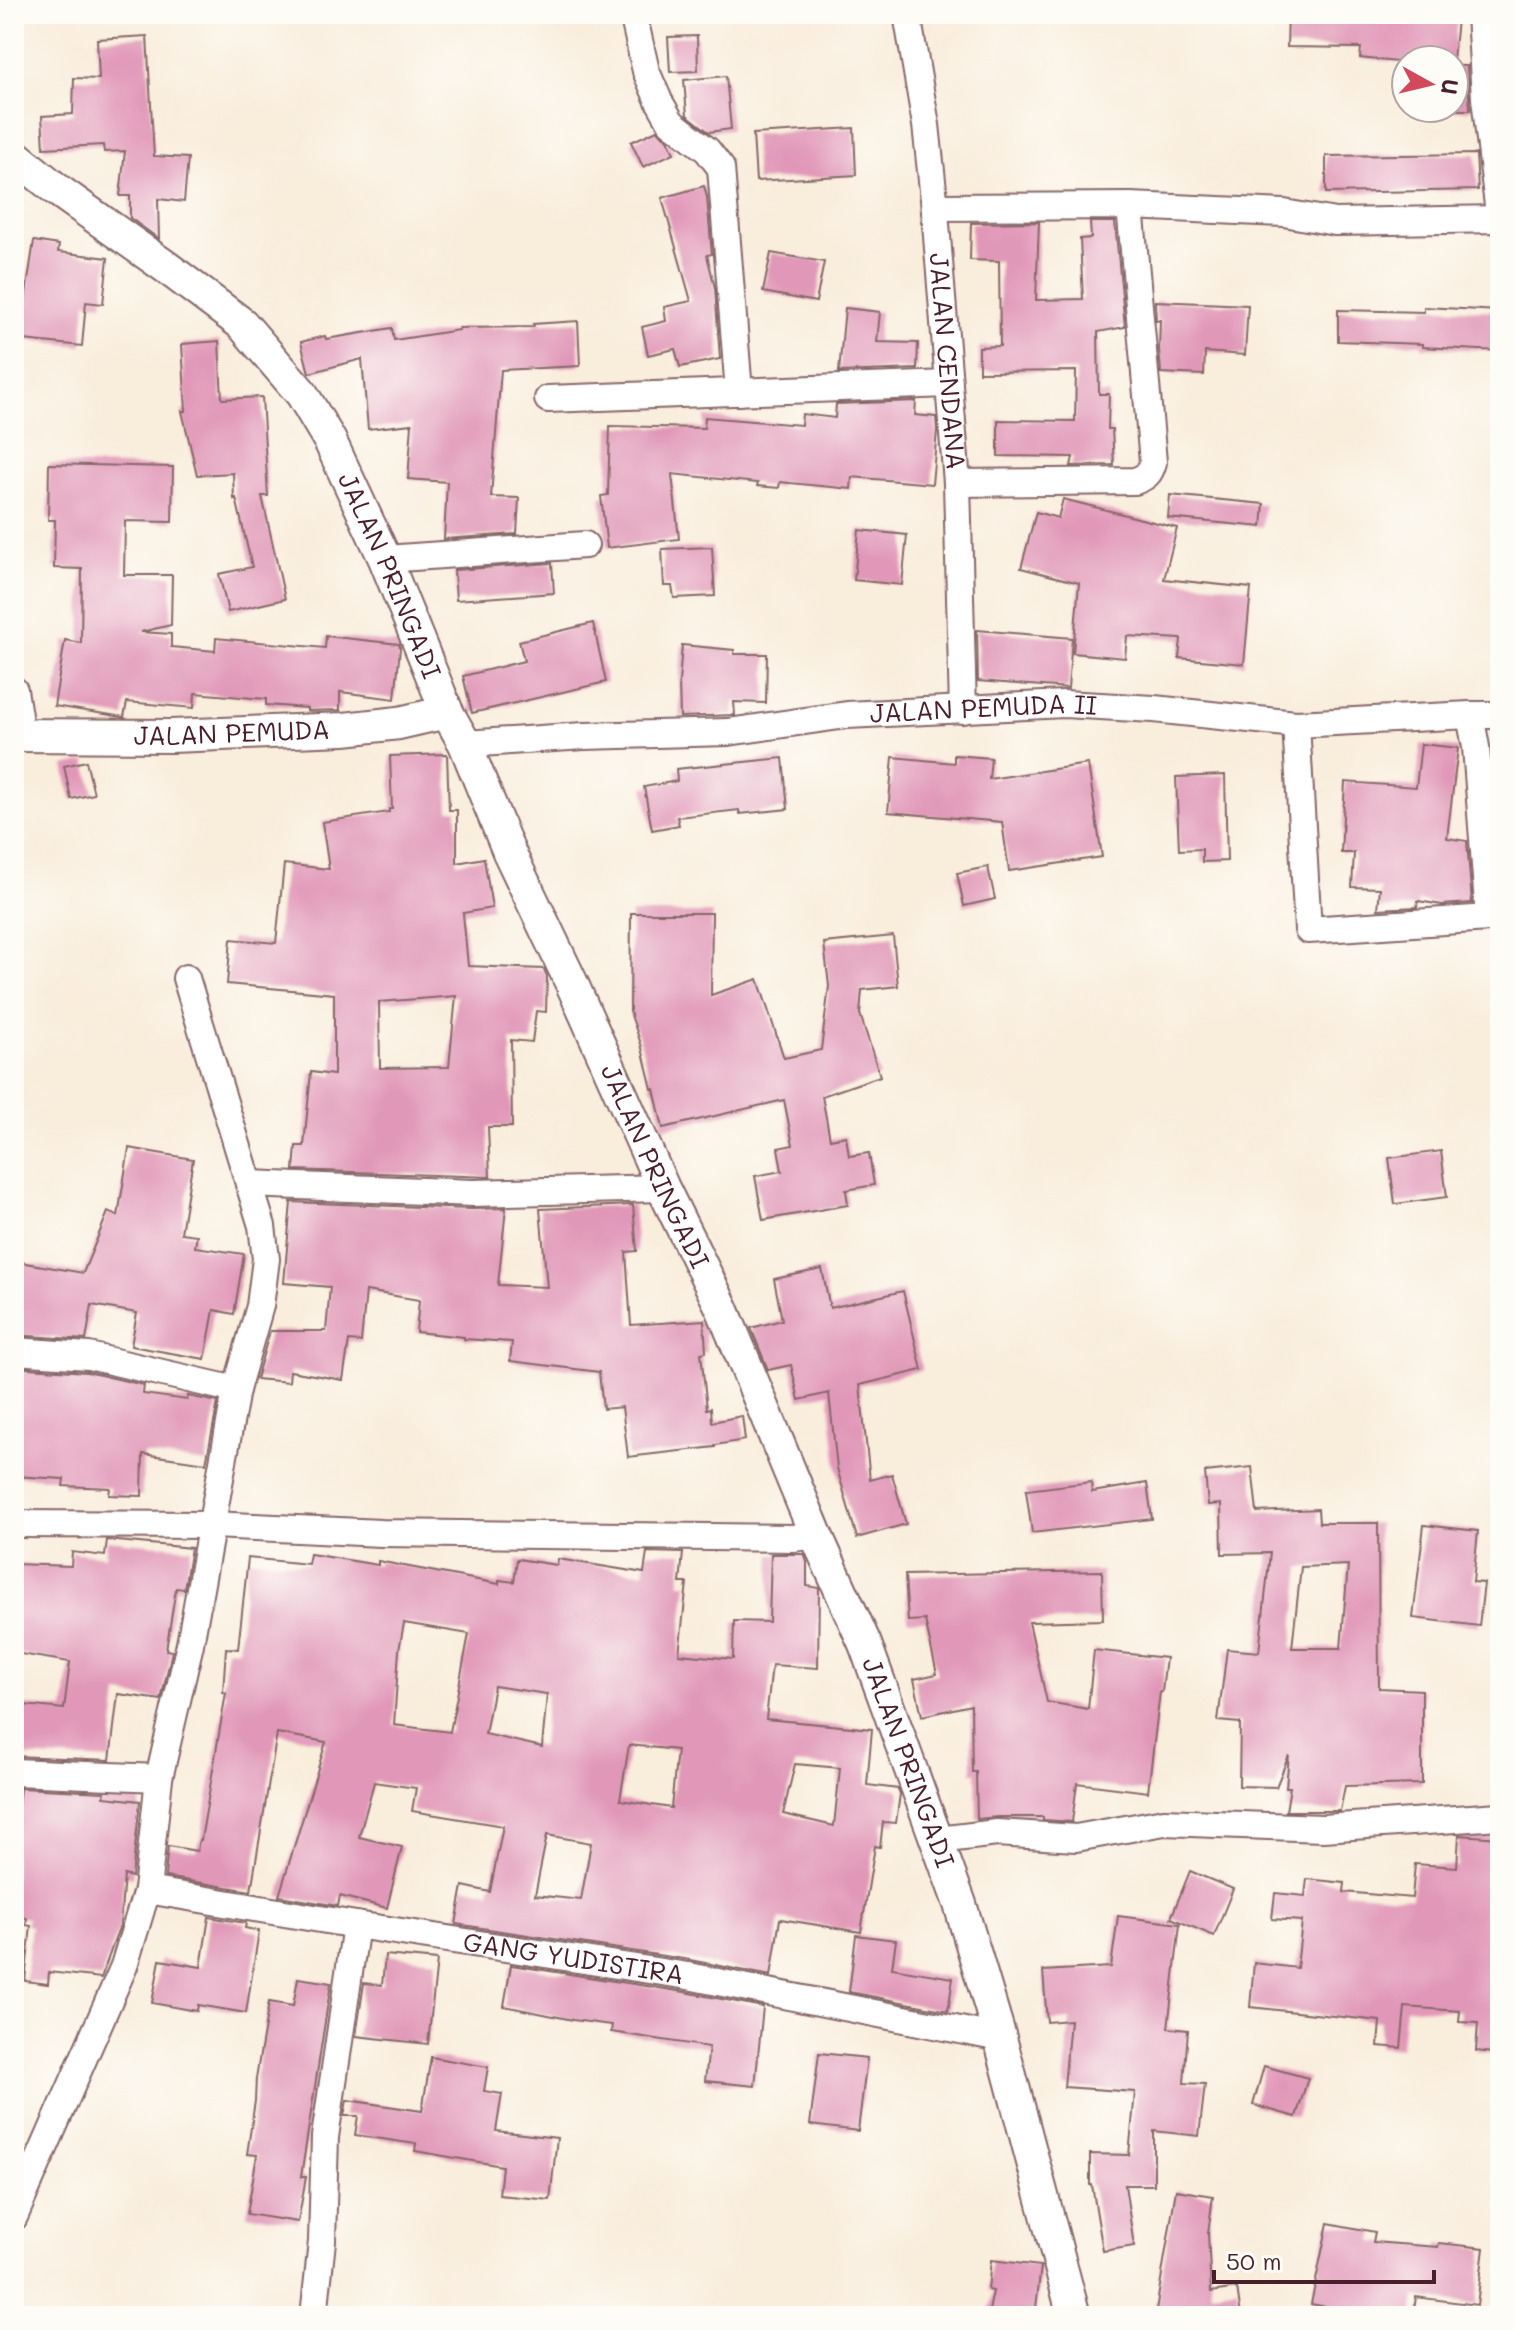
<svg xmlns="http://www.w3.org/2000/svg" width="1514" height="2330" viewBox="0 0 1514 2330" font-family="Mali,sans-serif">
	<style>
		.building { fill: #e198b8; fill-rule: evenodd }
		.lines { fill: none; stroke-linecap: round; stroke-linejoin: round }
		.minor-casing { stroke: #876769; stroke-width: 30 }
		.tertiary-casing { stroke: #876769; stroke-width: 36 }
		.minor { stroke: #fff; stroke-width: 26 }
		.tertiary { stroke: #fff; stroke-width: 32 }
		.labels { text-anchor: middle; stroke-width: 8; stroke-linejoin: round; paint-order: stroke }
		.street-label { font-size: 26px; fill: #4a1f2b; stroke: #fdfcf7 }
	</style>
	<rect width="100%" height="100%" fill="#fdfcf7"/>
	<filter id="ink" filterUnits="userSpaceOnUse"><feTurbulence type="fractalNoise" baseFrequency=".0125" numOctaves="2"/><feDisplacementMap in="SourceGraphic" scale="16" xChannelSelector="R" yChannelSelector="G"/><feConvolveMatrix kernelMatrix="1 2 1 2 8 2 1 2 1" color-interpolation-filters="sRGB"/></filter>
	<filter id="wash" filterUnits="userSpaceOnUse"><feTurbulence type="fractalNoise" baseFrequency=".006" numOctaves="4" result="noise"/><feDisplacementMap in="SourceGraphic" scale="32" xChannelSelector="R" yChannelSelector="G"/><feGaussianBlur stdDeviation="1.8" result="paint"/><feColorMatrix in="noise" values="0 0 0 0 0 0 0 0 0 0 0 0 0 0 0 0 0 1.4 0 .05"/><feComposite in="paint" operator="in"/></filter>
	<g filter="url(#wash)">
		<rect width="100%" height="100%" fill="#f9eddc"/>
		<g id="blocks">
			<path class="building" d="M1288 14H1401L1457 19 1453 60H1406V63L1360 58 1361 48 1287 47Z
				M147 36 154 156 188 158 184 202 158 199 159 239 130 218V196H120L125 151 104 152 103 145 44 148 42 116 73 114 74 78 99 79 97 39Z
				M697 36 698 71 670 72 668 37Z
				M1454 66H1467L1470 110H1454Z
				M726 76 731 129 709 132 687 115 684 80Z
				M854 128 856 175 756 181 753 134Z
				M657 130 668 140 674 153 643 167 631 142Z
				M1476 154 1478 190 1326 193V156Z
				M704 186 707 197 712 254 707 255 715 288 720 359 680 367 675 349 648 355 642 327 666 321 664 307 691 301 662 198Z
				M1039 222 1036 300 1083 299 1080 239 1091 238 1090 222H1115L1125 327 1098 332 1099 394H1109L1108 429H1112L1114 465 1071 466 1073 457 998 456V420L1075 421 1076 371 979 372V347L1000 346 999 261 970 260 971 223Z
				M34 241 59 245 58 252 108 258 103 304 86 302 82 346 14 339V299L25 300Z
				M771 253 824 262 816 302 763 292Z
				M1155 301 1248 305 1245 355 1205 352 1204 375 1161 373 1159 349 1160 320 1156 321Z
				M1424 307 1500 311V351L1422 347V344L1338 341V310L1424 312Z
				M845 308 880 312 877 342 918 343 917 369 839 372Z
				M578 321 580 366 501 370 491 497 519 498 517 534 444 539 447 482 408 479 412 424 368 429 362 359 309 373 301 342 325 336 326 339 392 328 394 340 459 330V328L534 327 533 324Z
				M219 341 222 399 262 397 268 496H262L285 599 228 612 219 574 252 567 236 498 234 499 233 473 197 475 182 411H186L182 344Z
				M916 401 915 415 936 417 937 430 932 484 852 477 851 489 780 482 779 488 757 486 758 483 672 474 679 539 607 548 601 496 608 495 610 426 704 428 705 417 801 425 802 414 835 418 836 404Z
				M49 464 173 467 172 522 125 521 124 575H172L171 625 141 632 171 634V647L215 651 216 638 325 648 326 636 399 644 400 648 395 699 340 692V710L307 711V708L266 705V699L195 693 194 708 127 702 124 717 54 706 65 640 81 643 82 569 54 568 55 520H48Z
				M1170 495 1264 504 1262 527 1168 518Z
				M1063 499 1177 528 1164 579 1251 588 1244 664 1179 658 1181 639 1127 636 1125 658 1073 653 1079 583 1021 568 1036 512 1058 518Z
				M859 530 907 535 902 585 854 580Z
				M712 547 715 596 674 598 672 586H664L662 549Z
				M552 563 554 593 456 600 454 570Z
				M593 623 606 682 472 713 463 676 524 661 519 641Z
				M977 630 1072 638 1068 688 978 681Z
				M682 645 734 650V654H767L766 703 734 702 735 715 680 717 679 683Z
				M1421 744 1458 748 1447 838 1467 841 1472 903 1442 905 1418 901 1417 907 1378 909 1380 888 1352 887 1354 853H1341L1345 782 1416 787Z
				M447 754 449 810H457V863L484 858 492 908 463 913 468 966 544 969 547 976 546 1012 536 1011 532 1042 511 1040 512 1127H488L490 1177 294 1170 296 1146H304L311 1072 334 1075V994L227 984 231 939 276 943 284 864 329 869 322 822 389 812V809H392L390 756ZM456 996 449 1067 380 1068 379 1002Z
				M954 755 991 758 989 779 1088 764 1102 857 1009 871 1002 822 888 812 893 757 954 763Z
				M783 758 788 809 740 814 739 810 677 817 679 825 652 830 644 787 677 781 676 769Z
				M86 761 94 794 71 799 64 766Z
				M1225 775 1227 861 1202 862V849L1179 850 1176 777Z
				M988 867 995 899 964 906 957 873Z
				M631 913H712L711 995 758 979 784 1058 821 1050 829 986 824 943 893 936 898 986 862 990 860 1014 880 1076 822 1096 830 1139 846 1136 849 1156 869 1153 874 1185 846 1190 848 1205 763 1220 755 1176 782 1171 778 1148 793 1145 784 1100 663 1128 654 1089H652L641 1044 630 1012Z
				M129 1148 193 1159 181 1233 197 1235 195 1247 244 1254 234 1314 214 1310 205 1359 131 1346 137 1313 92 1305 86 1340 14 1335V1261L83 1273 108 1212 118 1216Z
				M1441 1151 1447 1197 1395 1204 1389 1158Z
				M291 1202 472 1209 506 1208 498 1285 547 1287 540 1209 633 1205 637 1251 626 1252 631 1325 704 1320 706 1352 701 1353 707 1409 711 1408 712 1422 742 1416 745 1440 715 1445V1447L628 1457 622 1407 603 1409 599 1372 510 1361 512 1342 464 1339V1337L416 1332 419 1300 366 1291 361 1342 349 1341 343 1380 290 1371 289 1382 256 1379 270 1331H326L330 1287 284 1283Z
				M822 1269 830 1308 903 1291 922 1370 860 1385 870 1480 892 1474 906 1524 857 1538 837 1468 829 1393 799 1400 791 1365 768 1370 751 1328 782 1320 774 1279Z
				M14 1367 87 1372 144 1385 143 1394 187 1400 188 1396 218 1402 206 1463 143 1454 142 1496 109 1495 110 1488 63 1486 64 1479 14 1476Z
				M1252 1467 1257 1512 1318 1509 1319 1523H1378L1379 1688 1422 1690V1784L1345 1786 1340 1811H1286L1290 1787H1286L1289 1755 1276 1787 1239 1786 1240 1723 1218 1721 1227 1649 1259 1652 1270 1553 1222 1554 1221 1504 1208 1505 1205 1472ZM1348 1565 1341 1648H1292L1301 1567Z
				M1091 1482 1092 1492 1147 1483 1152 1519 1032 1533 1026 1490Z
				M1424 1525 1478 1531 1473 1582 1484 1583 1479 1626 1413 1618Z
				M107 1540 191 1548 184 1589 176 1588 166 1650 172 1651 161 1700 118 1694 110 1760 14 1756V1704L64 1709 70 1662 14 1653V1564L71 1566 72 1552 105 1556Z
				M647 1552 683 1553 680 1583H687L679 1654 733 1659 734 1621 769 1622 771 1554H804L807 1562V1586L819 1588 818 1668 772 1665 766 1719 872 1729 867 1785 898 1789 900 1794 896 1823 883 1822 880 1847 875 1846 861 1932 780 1919 771 1976 690 1960 456 1924 463 1886 490 1892 503 1826 412 1811 416 1788 374 1782 359 1837 402 1847 387 1908 340 1896 338 1906 279 1896 326 1742 277 1733 251 1891 165 1877 168 1846 197 1851 199 1840H201L226 1693 223 1692 226 1648 238 1649 248 1558 308 1564 310 1554 378 1565V1561L499 1584V1580L514 1582 517 1559 557 1565 558 1559 644 1573ZM404 1623 469 1634 450 1732 394 1725 399 1650ZM494 1686 547 1694 542 1747 485 1734ZM629 1745 677 1750 671 1808 620 1800ZM795 1764 840 1768 834 1826 783 1814ZM547 1835 591 1843 581 1900 535 1895Z
				M1102 1571 1103 1620 1029 1622 1047 1702 1088 1709 1094 1650 1166 1658 1162 1692H1160L1148 1792 1077 1783 1072 1822 1043 1820V1817H998L977 1819 976 1772H972L971 1705 922 1716 914 1679 937 1674 925 1620 908 1621 905 1575Z
				M20 1788 105 1792 104 1797 140 1801 132 1877 124 1875 120 1925 101 1978 49 1972 48 1984 25 1981 31 1926 26 1925 27 1918 14 1916V1843Z
				M1459 1835 1500 1838V2054L1476 2051 1478 2023 1459 2022 1460 2011 1405 2007 1401 2048 1378 2046 1380 2021 1250 2007 1254 1963 1297 1968 1302 1921 1272 1919 1275 1893 1305 1896 1307 1879 1345 1883 1344 1892 1412 1898 1415 1864 1457 1867Z
				M1190 1871 1233 1889 1214 1936 1171 1918Z
				M1118 1916 1180 1924 1168 2028 1188 2030 1184 2083 1205 2084 1199 2136 1154 2131V2185H1125L1134 2246 1103 2251 1092 2185H1090V2154L1129 2155 1135 2092 1064 2087 1070 2020 1047 2022 1043 1971 1111 1967Z
				M209 1917 246 1923 245 1928 259 1931 246 2013 198 2005 197 2011 152 2003 160 1960 201 1967Z
				M856 1935 896 1940 892 1968 953 1978 948 2011 849 1992Z
				M385 1955 437 1960 428 2044 356 2036 364 1983 382 1985Z
				M511 1965 685 1992 763 2007 755 2086 705 2081 709 2047 611 2032 612 2025 573 2020 504 2006Z
				M298 1978 331 1983 301 2177H306L298 2222 247 2214 257 2155 247 2154 255 2101 256 2078 269 2002 293 2006Z
				M819 2053 867 2058 858 2131 810 2125Z
				M431 2057 488 2067 484 2091 502 2094 496 2131 557 2138 550 2200 499 2195 502 2166 415 2151 416 2144 355 2135 358 2116H344L347 2100 422 2111Z
				M1264 2066 1308 2078 1296 2117 1253 2105Z
				M1176 2190 1213 2196 1208 2233 1211 2292 1237 2288 1241 2316H1155Z
				M1328 2223 1375 2232 1373 2242 1438 2247 1439 2243 1484 2248 1477 2305 1416 2297 1413 2316H1373L1311 2304Z
				M991 2260 1041 2266 1035 2316H988L993 2291 988 2290Z"/>
		</g>
	</g>
	<g filter="url(#ink)">
		<use href="#blocks" fill-opacity="0" stroke="#876769" stroke-width="2"/>
		<g class="lines">
			<g class="minor-casing">
				<g id="minor">
					<path d="M633 14 646 71 659 101 671 122 707 150 721 168 739 392"/>
					<path id="s1" d="M907 14 926 125 934 199 957 483 963 710"/>
					<path d="M1480 14 1485 98 1500 222"/>
					<path d="M935 207 1130 206 1284 213 1335 222 1500 219"/>
					<path d="M548 399 949 384"/>
					<path d="M957 483 1135 481C1146 477 1150 474 1153 462L1130 206"/>
					<path d="M385 559 585 545"/>
					<path d="M14 690 21 735"/>
					<path d="M1296 724 1308 930 1489 918 1476 747 1470 715"/>
					<path id="s2" d="M465 744 584 736 728 732 847 715 1064 704 1154 709 1296 724 1470 715H1500"/>
					<path d="M249 1184 473 1193 663 1188"/>
					<path d="M14 1351 89 1356 236 1390"/>
					<path d="M14 1524 212 1525 381 1533 793 1538 816 1535"/>
					<path d="M14 1772 159 1778"/>
					<path d="M938 1840 997 1833 1076 1838 1164 1822 1323 1828 1500 1816"/>
					<path id="s3" d="M147 1890 356 1925 688 1976 1000 2038"/>
					<path d="M14 2217 124 1966 147 1890 159 1778 190 1644 236 1390 260 1306 266 1259 262 1226 186 978"/>
					<path d="M314 2316 322 2241 325 2137 356 1925"/>
				</g>
			</g>
			<g class="tertiary-casing">
				<g id="tertiary">
					<path id="s4" d="M14 155 56 189 166 267 242 324 302 394 330 441 385 559 447 712 465 744 509 852 572 984 663 1188 722 1308 816 1535 865 1644 960 1904 1000 2038 1074 2316"/>
					<path id="s5" d="M14 735 171 736 344 729 399 723 447 712"/>
				</g>
			</g>
			<use href="#minor" class="minor"/>
			<use href="#tertiary" class="tertiary"/>
		</g>
	</g>
	<g class="labels">
		<g class="street-label">
			<text dy="9" stroke="none"><textPath href="#s1" startOffset="350">JALAN CENDANA</textPath></text>
			<text dy="9" stroke="none"><textPath href="#s4" startOffset="578">JALAN PRINGADI</textPath></text>
			<text dy="9" stroke="none"><textPath href="#s2" startOffset="520">JALAN PEMUDA II</textPath></text>
			<text dy="9" stroke="none"><textPath href="#s5" startOffset="218">JALAN PEMUDA</textPath></text>
			<text dy="9" stroke="none"><textPath href="#s4" startOffset="1226">JALAN PRINGADI</textPath></text>
			<text dy="9" stroke="none"><textPath href="#s4" startOffset="1874">JALAN PRINGADI</textPath></text>
			<text dy="9" stroke="none"><textPath href="#s3" startOffset="432">GANG YUDISTIRA</textPath></text>
		</g>
	</g>
	<rect width="1514" height="2330" fill="none" stroke="#fdfcf7" stroke-width="48"/>
	<g transform="translate(1430 84) rotate(98)"><circle r="38" fill="#fdfcf7" stroke="#b5a4a5" stroke-width="2"/>
	<path d="M0-6L14 30L0 20L-14 30Z" fill="#d1495b"/>
	<text y="-12" font-size="22" font-weight="bold" text-anchor="middle" fill="#4a1f2b">U</text>
	</g>
	<path d="M1214 2270v12h220v-12" fill="none" stroke="#4a1f2b" stroke-width="4"/>
	<text x="1226" y="2270" font-size="24" fill="#4a1f2b" stroke="#fdfcf7" stroke-width="6" paint-order="stroke">50 m</text>
</svg>
